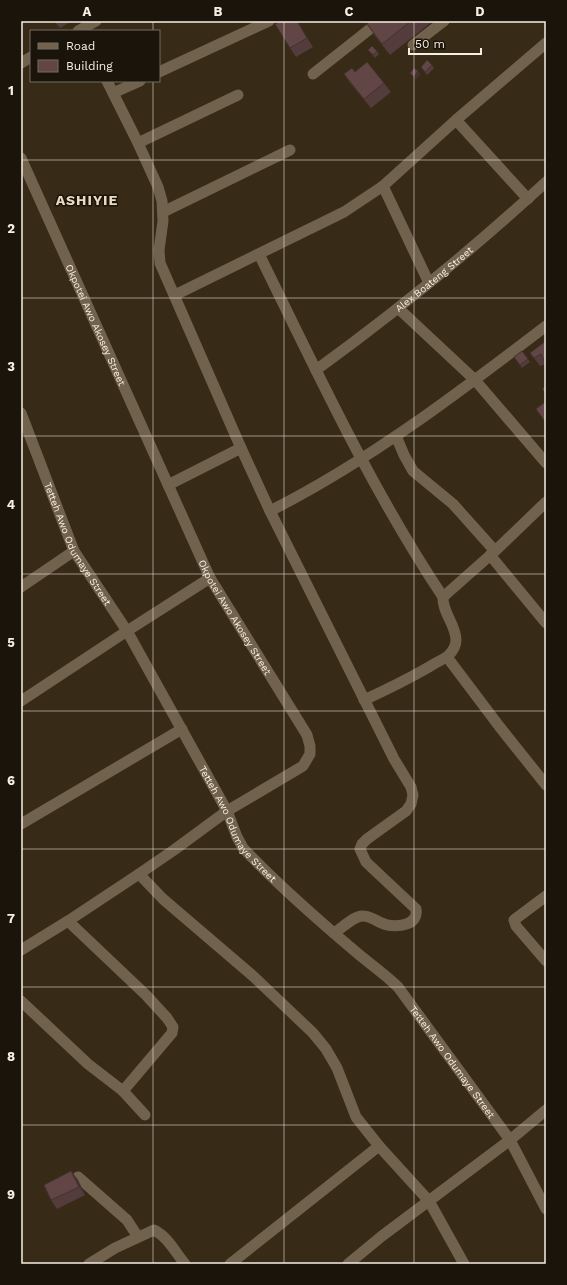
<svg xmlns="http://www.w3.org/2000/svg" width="567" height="1285" viewBox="0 0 567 1285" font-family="'Work Sans',sans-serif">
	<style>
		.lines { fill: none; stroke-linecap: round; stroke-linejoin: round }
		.minor { stroke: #71624d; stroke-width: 11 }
		.wall { fill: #533c3b }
		.shaded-wall { fill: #443130 }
		.building { fill: #614645; stroke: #443130 }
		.grid { fill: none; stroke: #f8efe3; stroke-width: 1; stroke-opacity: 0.55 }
		.labels { text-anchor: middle; stroke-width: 3; stroke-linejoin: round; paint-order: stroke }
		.street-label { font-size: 10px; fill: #f8efe3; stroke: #1a140b }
		.district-label { font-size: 14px; font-weight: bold; letter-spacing: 1px; fill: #ebd9c2; stroke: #1a140b }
		.neatline { fill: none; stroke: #f8efe3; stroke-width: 1.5 }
		.grid-label { font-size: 13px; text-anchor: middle; font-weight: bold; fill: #f8efe3 }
	</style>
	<rect width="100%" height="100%" fill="#372a16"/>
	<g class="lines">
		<g class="minor">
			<path d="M78 31 96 21"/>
			<path d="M413 45 444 21"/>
			<path d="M21 63 31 57"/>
			<path d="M159 72 269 21"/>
			<path d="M313 74 380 21"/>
			<path d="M107 81 138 143 158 187 162 201 163 221 159 250 160 263 241 448 270 511 394 759 411 787 413 795 411 804 406 811 367 839 362 844 360 849 366 862 416 909C419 925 399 927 387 925 379 923 371 916 363 916 355 915 341 929 334 933"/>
			<path d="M113 93 140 81"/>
			<path d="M456 120 528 199"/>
			<path d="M138 143 238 95"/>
			<path id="s1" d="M21 158 210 578 307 735 310 746V754L303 766 227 811 174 850 139 874 68 921 21 950"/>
			<path d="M383 186 429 283"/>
			<path d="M163 212 290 150"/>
			<path d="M259 254C316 370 371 489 443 597L495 551 546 502"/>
			<path d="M175 295 344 212 383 186 456 120 546 43"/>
			<path d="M398 308 475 380 546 463"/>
			<path id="s2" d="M316 370C396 312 473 249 546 182"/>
			<path id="s3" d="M21 413 74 551 127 631 227 811 237 837 243 848C278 885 317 919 356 952 370 964 385 974 398 987L510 1140 546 1110"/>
			<path d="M396 436 404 455 413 471 453 504 495 551"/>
			<path d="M168 485 241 448"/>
			<path d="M270 511C369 461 458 393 546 326"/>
			<path d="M490 555 546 623"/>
			<path d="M21 587 74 551"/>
			<path d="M447 657 499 726 546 785"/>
			<path d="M364 700C386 690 408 679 429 667 435 663 442 660 448 656 452 652 456 647 456 640 456 625 442 612 443 597"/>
			<path d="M21 701 127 631 210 578"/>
			<path d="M21 824 182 729"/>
			<path d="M139 874 163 899 253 976 313 1033 326 1049 337 1068 356 1117 379 1146 429 1201 464 1264"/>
			<path d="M546 896 514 920 516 926 546 961"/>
			<path d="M68 921 146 995 167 1018 173 1027 172 1033 123 1091"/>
			<path d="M21 1001 88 1064 123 1091 145 1115"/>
			<path d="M78 1177 127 1220 138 1237"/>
			<path d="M89 1264 115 1248 154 1230C168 1237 175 1252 185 1264"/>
			<path d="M230 1264 379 1146"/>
			<path d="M348 1264 382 1236 510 1140 546 1209"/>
		</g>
	</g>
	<path class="wall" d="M54 21H72L60 28Z
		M281 21H297L313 47 296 57 290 48Z
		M370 21H433L390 55 375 36 367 24Z
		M368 50 377 51 379 54 375 58Z
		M432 65 434 68 427 75 421 67Z
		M344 74 384 83 391 92 371 108 350 83Z
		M546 341V364L540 366 530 353Z
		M522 351 530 362 522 368 514 357Z
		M71 1171 78 1180 85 1195 57 1209 51 1200Z"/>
	<path class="shaded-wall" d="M418 71 421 74 416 80 414 77Z
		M71 1171 78 1180 85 1195 79 1187Z"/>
	<path class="building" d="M281 21H297L307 38 290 48 275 24Z
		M370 21H411L382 44 367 24Z
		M372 46 377 51 373 55 368 50Z
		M427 60 432 65 425 72 421 67Z
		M367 62 384 83 364 99 344 74 352 68 355 72Z
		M414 68 418 71 414 77 410 73Z
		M546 341V365L541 354 534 358 530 353Z
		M522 351 528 359 520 365 514 357Z
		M546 386V393L542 389Z
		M545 402 546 403V423L536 409Z
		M71 1171 79 1187 51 1200 44 1185Z"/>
	<path class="grid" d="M153 21V31M284 21V1264M414 21V1264M153 81V1264M21 160H546M21 298H546M21 436H546M21 574H546M21 711H546M21 849H546M21 987H546M21 1125H546"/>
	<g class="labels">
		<g class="street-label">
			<text dy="4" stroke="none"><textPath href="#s2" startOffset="149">Alex Boateng Street</textPath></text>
			<text dy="4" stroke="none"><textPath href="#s1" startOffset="183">Okpotei Awo Akosey Street</textPath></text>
			<text dy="4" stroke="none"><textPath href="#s3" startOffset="143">Tetteh Awo Odumaye Street</textPath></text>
			<text dy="4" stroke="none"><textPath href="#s1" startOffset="507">Okpotei Awo Akosey Street</textPath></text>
			<text dy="4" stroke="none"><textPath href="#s3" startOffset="467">Tetteh Awo Odumaye Street</textPath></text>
			<text dy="4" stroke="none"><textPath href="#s3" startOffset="791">Tetteh Awo Odumaye Street</textPath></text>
		</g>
		<g class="district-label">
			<text x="87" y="205">ASHIYIE</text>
		</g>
	</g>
	<rect width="567" height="1285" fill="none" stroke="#1a140b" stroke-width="44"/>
	<rect x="30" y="30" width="130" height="52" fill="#1a140b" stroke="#736c61"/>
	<rect x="38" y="43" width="20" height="6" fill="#71624d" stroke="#736c61"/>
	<text x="66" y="50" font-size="12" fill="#f8efe3">Road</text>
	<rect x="38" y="60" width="20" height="12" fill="#614645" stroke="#736c61"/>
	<text x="66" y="70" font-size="12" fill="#f8efe3">Building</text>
	<path d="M409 48v6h72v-6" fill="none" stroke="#f8efe3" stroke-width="2"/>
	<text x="415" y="48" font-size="12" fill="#f8efe3" stroke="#1a140b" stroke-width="3" paint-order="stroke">50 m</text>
	<rect x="22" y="22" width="523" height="1241" class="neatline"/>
	<g class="grid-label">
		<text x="87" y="16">A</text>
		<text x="218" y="16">B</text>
		<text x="349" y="16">C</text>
		<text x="480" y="16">D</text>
		<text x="11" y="95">1</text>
		<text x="11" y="233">2</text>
		<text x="11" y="371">3</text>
		<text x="11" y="509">4</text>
		<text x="11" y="647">5</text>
		<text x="11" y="785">6</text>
		<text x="11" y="923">7</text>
		<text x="11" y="1061">8</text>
		<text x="11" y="1199">9</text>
	</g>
</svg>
